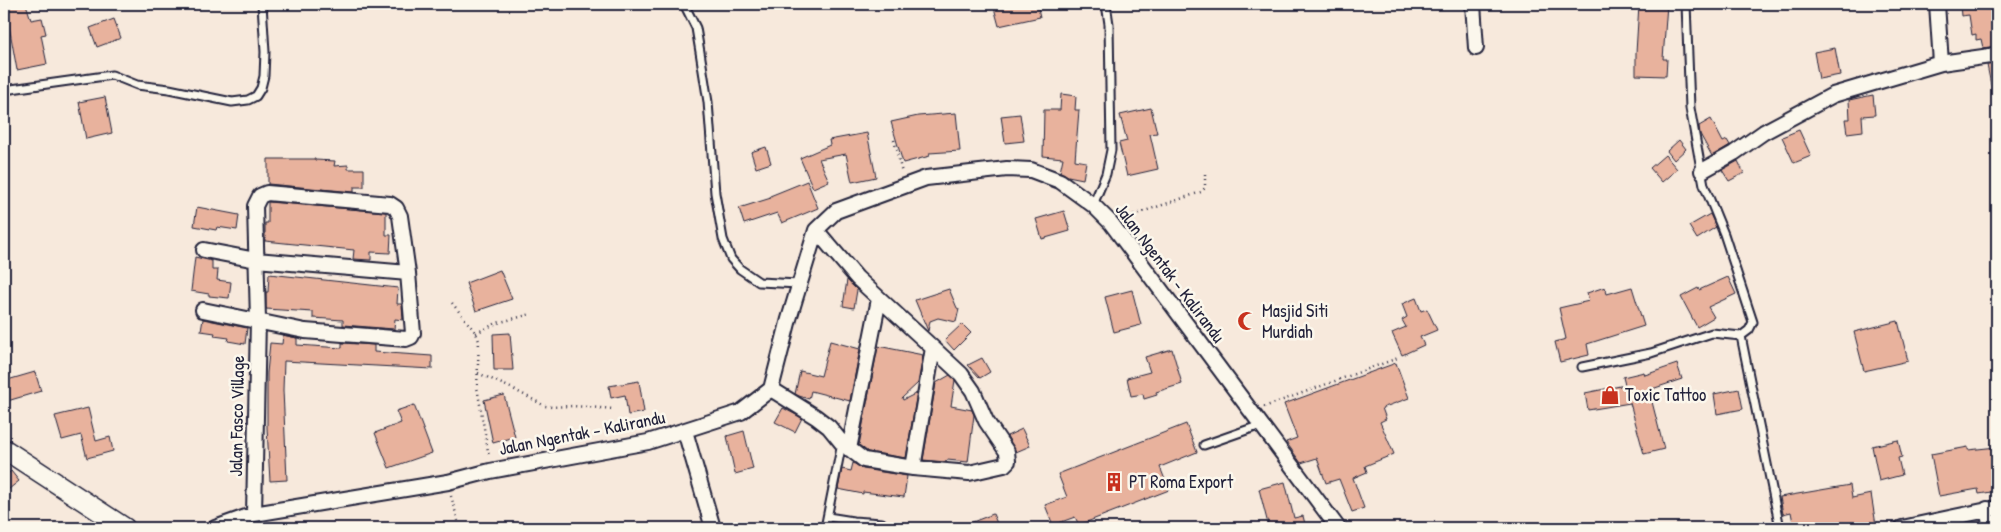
<svg xmlns="http://www.w3.org/2000/svg" width="2001" height="532" viewBox="0 0 2001 532" font-family="'Patrick Hand',sans-serif">
	<style>
		.building { fill: #e8b29d; stroke: #22223b }
		.lines { fill: none; stroke-linecap: round; stroke-linejoin: round }
		.lane-casing { stroke: #22223b; stroke-width: 11 }
		.street-casing { stroke: #22223b; stroke-width: 18 }
		.secondary-casing { stroke: #22223b; stroke-width: 22 }
		.path { stroke: #22223b; stroke-width: 2.5; stroke-dasharray: 1 4; stroke-linecap: butt }
		.lane { stroke: #fbf7ec; stroke-width: 7 }
		.street { stroke: #fbf7ec; stroke-width: 14 }
		.secondary { stroke: #fbf7ec; stroke-width: 19 }
		.labels { text-anchor: middle; stroke-width: 5; stroke-linejoin: round; paint-order: stroke }
		.street-label { font-size: 18px; fill: #22223b; stroke: #fbf7ec }
		.poi-label { font-size: 18px; fill: #22223b; stroke: #fbf7ec; text-anchor: start }
	</style>
	<rect width="100%" height="100%" fill="#f7e9dc"/>
	<filter id="ink" filterUnits="userSpaceOnUse"><feTurbulence type="fractalNoise" baseFrequency=".02" numOctaves="2"/><feDisplacementMap in="SourceGraphic" scale="10" xChannelSelector="R" yChannelSelector="G"/><feConvolveMatrix kernelMatrix="1 2 1 2 8 2 1 2 1" color-interpolation-filters="sRGB"/></filter>
	<g filter="url(#ink)">
		<path class="building" d="M5 4H26L31 20 42 18 46 34 41 35 47 64 17 70Z
			M993 4H1037L1040 17 999 26Z
			M1639 4H1667L1663 59H1667L1666 76 1636 75V53Z
			M1960 4H1997V11L1991 12 1995 46 1983 48 1981 39 1976 40V34L1972 35 1969 15 1961 16Z
			M114 19 121 38 97 47 90 28Z
			M1835 48 1840 75 1819 79 1814 52Z
			M1997 64V84L1991 85 1987 65Z
			M1061 94 1076 96 1075 110H1079L1075 160 1086 162 1083 179 1068 176 1060 172 1063 158 1043 156 1044 110H1060Z
			M1873 95 1875 115 1862 116 1863 131 1847 133 1845 119H1850L1849 100Z
			M105 97 112 133 86 139 79 102Z
			M1151 108 1157 133 1150 134 1158 169 1127 176 1119 143 1127 141 1120 115Z
			M956 113 960 151 929 153 930 156 903 163 891 122 918 116Z
			M1020 114 1024 141 1005 143 1001 116Z
			M1711 119 1723 142 1727 140 1730 145 1712 156 1700 134 1699 126Z
			M1799 130 1811 156 1794 163 1782 137Z
			M867 133 876 177 852 182 846 154 819 159 829 181 813 188 800 158 830 145 829 140Z
			M1679 140 1686 149 1674 160 1667 151Z
			M766 147 771 163 756 168 751 152Z
			M1665 155 1677 169 1662 182 1650 168Z
			M268 159H315V160L335 161 334 166 348 165V169H364V187H354V192L268 184Z
			M1738 161 1744 173 1729 181 1722 170Z
			M807 181 818 208 782 223 777 213 744 224 739 208 771 198 770 196Z
			M268 202 386 212V235H391L390 253 371 252V260L353 259 354 250 265 241V223H268Z
			M197 207 239 215 237 230 217 227 216 230 194 226Z
			M1064 211 1070 231 1042 239 1036 219Z
			M1710 214 1716 227 1697 239 1689 226Z
			M195 257 212 261V270H218L217 280 231 282 229 298 209 296V294L191 291Z
			M500 270 512 299 476 311 466 283Z
			M269 274 398 288 397 304H402L403 320 395 319 394 329 343 325V320L313 318V312L266 309V292H268Z
			M1728 277 1736 294 1708 307 1714 317 1697 327 1681 297 1698 288 1699 290Z
			M847 280 857 290 854 308 843 306Z
			M1605 287 1607 294 1632 287 1644 326 1587 344 1589 355 1560 362 1555 342 1566 339 1559 308 1589 301 1587 293Z
			M949 289 957 308 959 309 956 322 938 318 930 321 928 331 915 300Z
			M1132 290 1141 325 1114 332 1105 297Z
			M1416 298 1421 311 1427 309 1437 330 1420 337 1424 345 1402 355 1392 333 1406 327 1402 320 1407 317 1402 304Z
			M203 319 247 328 245 344 228 341 229 338 214 336 215 333 201 331Z
			M1898 321 1908 361 1864 371 1854 332Z
			M962 324 971 333 954 350 945 340Z
			M510 333 513 370H494L493 334Z
			M283 335 297 338V345L342 348V343L374 345V352L432 356V369L284 361 283 390 287 480 270 481 267 428V373L270 343 282 344Z
			M830 341 860 349 850 401 811 391 809 399 799 396 795 394 800 371 821 376Z
			M878 346 923 355 918 383 902 398 903 400 917 393 906 458 868 452 859 445Z
			M1172 349 1182 384 1156 392 1157 395 1144 399 1143 394 1131 396 1127 378 1150 372 1145 357Z
			M982 358 990 372 980 378 968 365Z
			M1396 363 1409 398 1382 408 1386 419 1380 422 1394 454 1365 466 1367 472 1353 478 1364 508 1352 512 1339 479 1326 483 1317 458 1301 463 1286 442 1297 438 1284 404Z
			M1677 364 1682 379 1649 390 1664 449 1644 454 1630 403 1588 410 1585 393 1625 385 1623 377 1644 372 1645 375Z
			M35 372 41 391 4 402V381Z
			M950 375 955 380 951 406 972 410 974 415 968 462 947 460 946 462 923 460 936 383Z
			M639 381 644 412 628 415 625 395 611 398 609 386Z
			M1739 389 1743 409 1717 414 1714 394Z
			M504 395 515 437 493 443 484 400Z
			M414 405 432 453 389 468 375 433 401 423 396 411Z
			M88 408 96 441 110 437 113 451 87 458 81 435 62 440 55 416Z
			M783 408 802 418 795 432 775 422Z
			M1186 424 1197 452 1160 467 1169 490 1079 525 1075 517 1053 525 1045 505 1067 497 1058 474Z
			M1022 429 1030 446 1016 452 1007 436Z
			M744 431 753 469 735 474 727 436Z
			M1898 440 1902 457 1898 458 1902 475 1879 481 1872 446Z
			M1968 447V450L1997 447V491L1979 494 1978 489 1939 496 1931 454Z
			M853 463 863 469 907 476 904 497 863 492V494L838 489 842 469 851 471Z
			M11 471 19 481 4 493V477Z
			M1285 482 1294 518 1303 516 1306 528H1269L1259 489Z
			M1850 485 1852 498 1871 494 1876 525 1859 528V525L1840 528H1794L1791 512 1783 514 1780 497Z
			M993 514 999 528H960V527Z"/>
		<g class="lines">
			<g class="lane-casing">
				<path id="lane" d="M684 4 696 28 700 52 708 102 715 193 723 239 731 259 740 269 759 282 799 284
					M4 90 112 75 137 85 169 89 232 102 248 100 256 96 261 88 264 76 265 52 262 4
					M1093 205 1106 174 1111 150 1109 24 1106 4
					M1741 336 1780 528
					M1582 367 1651 353 1712 333 1741 336 1749 330 1753 322 1724 234 1704 185 1690 108 1686 4
					M1204 445 1261 425
					M828 517 853 521 882 523
					M825 528 842 443"/>
			</g>
			<g class="street-casing">
				<path id="street" d="M1473 4 1476 48
					M1937 4 1941 63 1997 55
					M1702 171 1734 153 1764 132 1833 95 1941 63
					M203 310 305 331 406 339 411 337 413 333 408 273 256 260 204 250
					M771 389 816 417 829 427 842 443 864 460 913 468 933 348 857 278 816 230
					M685 431 713 528
					M849 449 879 299
					M913 468 969 473 1004 465 1008 461 1007 452 986 421 973 391 961 374 933 348
					M1987 509 1991 528
					M254 514 258 320 255 206 260 196 267 193 390 204 396 208 400 216 408 273
					M215 528 254 514 448 482 490 471 648 442 741 412 771 389 789 319 816 230 836 211 926 178 1007 169 1031 170 1060 181 1093 205 1111 223 1338 528
					M1902 528 1997 508"/>
			</g>
			<g class="secondary-casing">
				<path id="secondary" d="M4 449 125 528"/>
			</g>
			<path class="path" d="M894 140 902 173
				M1124 218 1201 192 1205 188V171
				M452 303 476 333 479 341 477 387 489 457
				M476 333 497 323 531 314
				M478 373 513 389 545 406 552 407 573 406 615 409
				M1264 407 1398 358
				M451 496 460 528"/>
			<use href="#lane" class="lane"/>
			<use href="#street" class="street"/>
			<use href="#secondary" class="secondary"/>
		</g>
	</g>
	<defs>
		<g id="mosque-bare" transform="scale(1.5)"><path d="M3.5-4.9A6 6 0 1 0 3.5 4.9A5 5 0 1 1 3.5-4.9Z" fill="#c8321e" stroke="#fbf7ec" stroke-width="2.5" paint-order="stroke"/></g>
		<g id="shop-bare" transform="scale(1.5)"><path d="M-5-2.5h2.3a2.7 3.5 0 0 1 5.4 0H5L5.5 6h-11ZM-1.5-2.5h3a1.5 2.3 0 0 0-3 0Z" fill="#c8321e" stroke="#fbf7ec" stroke-width="2.5" paint-order="stroke"/></g>
		<g id="building-bare" transform="scale(1.5)"><path d="M-4-6H4V6H1V3H-1V6H-4ZM-2.5-4.3h1.7v1.8h-1.7ZM.8-4.3h1.7v1.8H.8ZM-2.5-1h1.7V.8h-1.7ZM.8-1h1.7V.8H.8Z" fill="#c8321e" stroke="#fbf7ec" stroke-width="2.5" paint-order="stroke"/></g>
	</defs>
	<g fill-rule="evenodd">
		<use href="#mosque-bare" x="1247" y="321"/>
		<use href="#shop-bare" x="1610" y="395"/>
		<use href="#building-bare" x="1114" y="482"/>
	</g>
	<g class="labels">
		<g class="street-label">
			<text transform="translate(1170 273) rotate(53)" y="6">Jalan Ngentak - Kalirandu</text>
			<text transform="translate(237 416) rotate(-89)" y="6">Jalan Fasco Village</text>
			<text transform="translate(582 433) rotate(-11)" y="6">Jalan Ngentak - Kalirandu</text>
		</g>
		<g class="poi-label">
			<text x="1262" y="317">Masjid Siti<tspan x="1262" dy="21">Murdiah</tspan></text>
			<text x="1625" y="401">Toxic Tattoo</text>
			<text x="1129" y="488">PT Roma Export</text>
		</g>
	</g>
	<rect width="2001" height="532" fill="none" stroke="#fbf7ec" stroke-width="20"/>
	<rect x="10" y="10" width="1981" height="512" fill="none" stroke="#22223b" stroke-width="2" filter="url(#ink)"/>
</svg>
